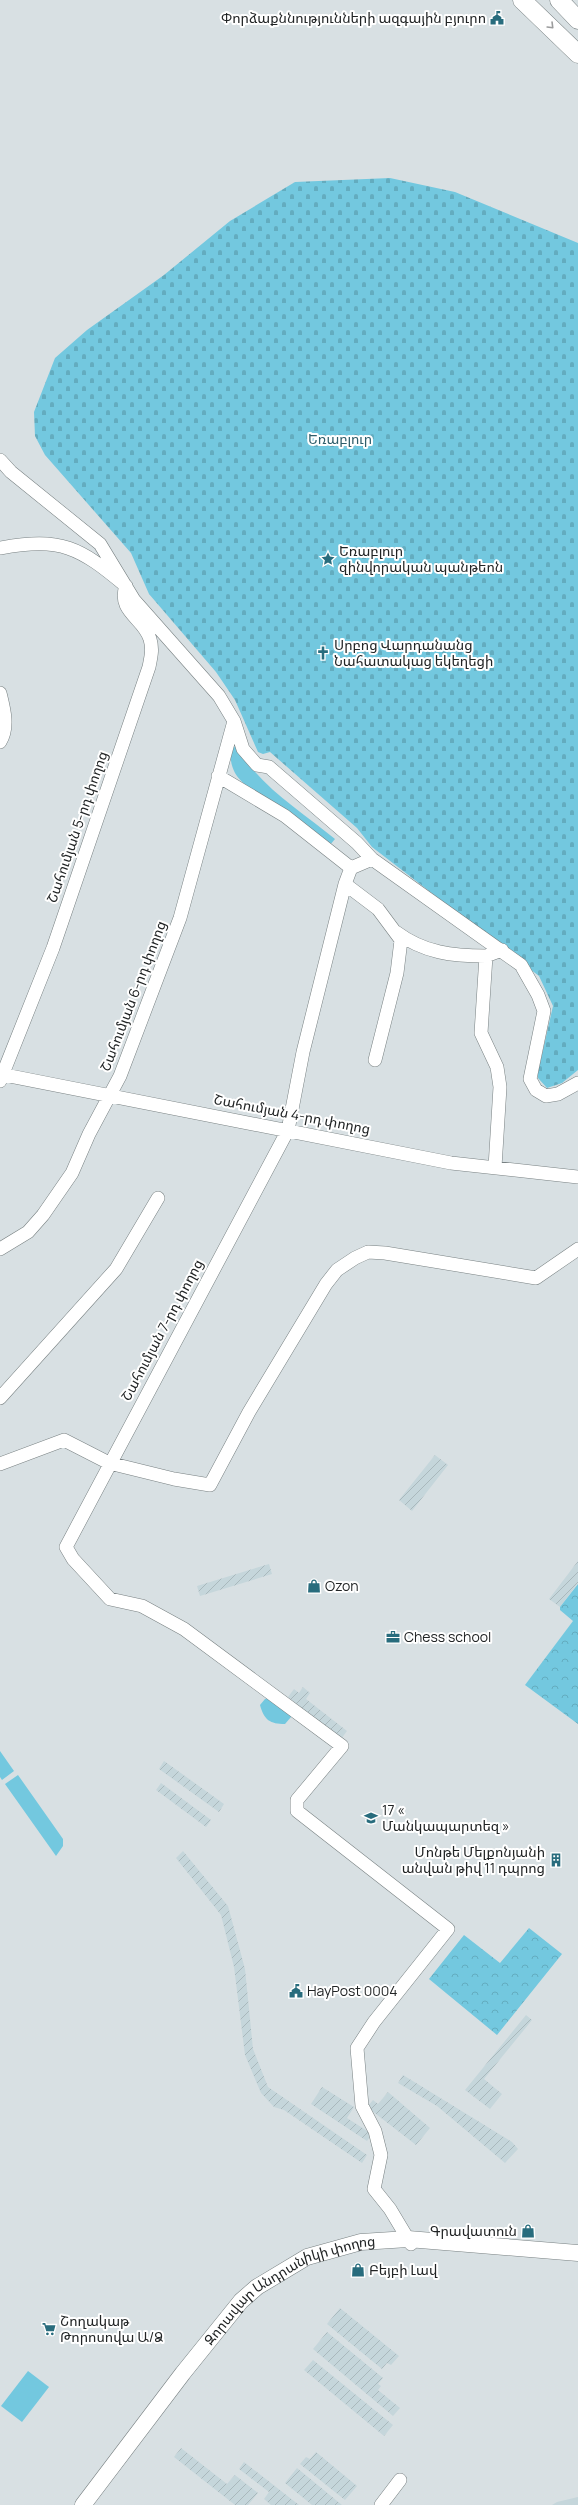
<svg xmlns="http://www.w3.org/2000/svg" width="578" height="2505" viewBox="0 0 578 2505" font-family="Manrope,'Noto Sans Armenian',sans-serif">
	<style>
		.built { fill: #c5d6db }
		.industrial { fill: url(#industrial-furrows) }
		.grass { fill: #73c8df }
		.cemetery { fill: url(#cemetery-stones) }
		.park { fill: url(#park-crowns) }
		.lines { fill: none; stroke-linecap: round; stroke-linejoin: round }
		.minor-casing { stroke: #788082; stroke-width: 14 }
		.major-casing { stroke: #788082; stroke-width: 17 }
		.highway-casing { stroke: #788082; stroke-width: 19 }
		.minor { stroke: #fff; stroke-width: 13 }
		.major { stroke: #fff; stroke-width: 16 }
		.highway { stroke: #fff; stroke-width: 18 }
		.oneway { stroke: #9b9c9d }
		.labels { text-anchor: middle; stroke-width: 4; stroke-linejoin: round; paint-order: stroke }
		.poi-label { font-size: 14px; fill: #212425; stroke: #fff; text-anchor: start }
		.park-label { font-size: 14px; fill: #2f5e6b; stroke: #fff }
		.street-label { font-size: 14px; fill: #212425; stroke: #fff }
	</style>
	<defs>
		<pattern id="industrial-furrows" width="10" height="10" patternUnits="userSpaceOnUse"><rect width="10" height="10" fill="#c5d6db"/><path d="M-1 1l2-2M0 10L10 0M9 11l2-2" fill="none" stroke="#a9b8bc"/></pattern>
		<pattern id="cemetery-stones" width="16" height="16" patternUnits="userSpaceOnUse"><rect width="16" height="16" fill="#73c8df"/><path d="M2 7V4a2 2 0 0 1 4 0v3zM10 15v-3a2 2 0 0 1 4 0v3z" fill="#63acbf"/></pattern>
		<pattern id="park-crowns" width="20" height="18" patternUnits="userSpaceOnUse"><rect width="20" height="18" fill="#73c8df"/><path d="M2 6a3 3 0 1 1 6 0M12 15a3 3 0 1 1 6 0" fill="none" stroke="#63acbf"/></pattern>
	</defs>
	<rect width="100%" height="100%" fill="#d8e0e3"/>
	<path class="built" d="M578 2497V2505H552L557 2502Z"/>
	<path class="industrial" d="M435 1455 448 1465 412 1511 399 1500Z
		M578 1561V1583L560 1607 549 1599Z
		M269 1564 272 1574 200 1596 197 1586Z
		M303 1687 310 1693 306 1699 347 1731 341 1739 288 1697 294 1689 299 1693Z
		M164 1761 224 1804 219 1812 159 1769Z
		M161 1783 211 1820 206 1827 156 1790Z
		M183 1851 228 1906 245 1969 253 2049 268 2087 367 2155 362 2163 284 2110 274 2107 261 2093 245 2055 234 1967 221 1915 176 1858Z
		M526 2015 532 2020 484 2079 502 2094 490 2109 465 2090Z
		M403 2075 512 2142 518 2149 505 2163 437 2106 398 2083Z
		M322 2087 354 2107 347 2118 372 2134 367 2141 311 2104Z
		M388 2092 430 2128 416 2145 367 2107 373 2100 378 2104Z
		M340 2308 399 2356 391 2365 387 2363 382 2369 327 2324Z
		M327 2332 383 2378 378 2384 381 2386 378 2390 400 2408 393 2416 313 2349Z
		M313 2360 393 2425 384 2436 304 2370Z
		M181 2448 227 2484 235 2475 258 2493 248 2505H235L174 2457Z
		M316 2452 357 2486 345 2500 300 2464 306 2457 310 2459Z
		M244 2462 299 2505H271L264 2499 269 2492 239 2469Z
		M297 2468 342 2505H312L285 2483Z"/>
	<path class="grass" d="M231 746 237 747C260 787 300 810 335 839L330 845C307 829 248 795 235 773 230 763 230 756 231 746Z
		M273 1696 291 1710V1717L285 1724C270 1724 264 1720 260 1705L265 1699Z
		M0 1751 14 1771 2 1780 0 1777Z
		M18 1775 63 1839V1846L56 1856 5 1784Z
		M28 2371 49 2387 22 2422 1 2406Z"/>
	<path class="cemetery" d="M390 178 455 192 578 243V1070L562 1083 547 1088 538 1078V1072L553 1006 539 976 372 847 357 828 270 752 263 754 258 752 235 700 216 672 149 594 131 553 45 455 35 436 34 412 55 358 87 330 164 275 230 221 295 182Z"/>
	<path class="park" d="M578 1584V1724L525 1685 573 1621 560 1610V1607Z
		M529 1928 562 1954 497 2035 429 1979 464 1935 500 1963Z"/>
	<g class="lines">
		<g class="minor-casing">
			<path id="minor" d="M0 460 11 472 100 544 134 600 219 696 234 721 243 749 257 765 269 767 357 843 372 859 521 965 538 995 544 1011 530 1079 536 1090 546 1096 558 1094 578 1083
				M0 548C62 537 79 547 126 586 117 612 144 618 150 639 153 649 151 657 149 667L53 948 0 1081
				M0 693C4 709 9 727 0 742
				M218 776 285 816 351 868
				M372 859 351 868 345 884 303 1052 288 1130 66 1547 73 1559 110 1599 142 1606 184 1629 342 1746 297 1800V1811L448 1929 374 2022 357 2048 362 2106 375 2131 381 2155 374 2189 390 2209 411 2244
				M345 884 378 909 401 940 397 973 375 1060
				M396 932C424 953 453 956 486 956
				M0 1074 451 1163 578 1177
				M495 1167 500 1087 497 1067 481 1033 486 956 502 950
				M0 1249 28 1232 43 1215 72 1173 89 1134 120 1076 180 918 234 721
				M0 1398 116 1269 158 1198
				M0 1464 64 1440 109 1463 174 1479 210 1485 249 1412 326 1284 337 1270 355 1258 368 1252 385 1253 536 1278 578 1249
				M381 2505 400 2480"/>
		</g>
		<g class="major-casing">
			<g id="major">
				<path id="s1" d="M83 2505 183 2373 241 2301 257 2287 307 2257 361 2242 408 2239 578 2253"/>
			</g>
		</g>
		<g class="highway-casing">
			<path id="highway" d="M522 0 578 54
				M559 0 578 20"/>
		</g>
		<use href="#minor" class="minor"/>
		<use href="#major" class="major"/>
		<use href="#highway" class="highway"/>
	</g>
	<defs><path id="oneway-chevron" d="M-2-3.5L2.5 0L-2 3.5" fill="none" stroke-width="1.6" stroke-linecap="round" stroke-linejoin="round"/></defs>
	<use class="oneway" href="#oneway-chevron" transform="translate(551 26) rotate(45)"/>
	<defs>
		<g id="civic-bare" transform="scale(1.08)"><path d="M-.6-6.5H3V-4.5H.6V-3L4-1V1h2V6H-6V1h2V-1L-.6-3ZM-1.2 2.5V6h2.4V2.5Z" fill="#286c7d" stroke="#fff" stroke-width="2.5" paint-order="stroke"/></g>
		<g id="sight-bare" transform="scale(1.08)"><path d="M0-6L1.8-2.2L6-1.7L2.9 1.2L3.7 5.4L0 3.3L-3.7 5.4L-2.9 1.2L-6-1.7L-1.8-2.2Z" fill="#286c7d" stroke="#fff" stroke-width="2.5" paint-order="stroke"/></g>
		<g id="church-bare" transform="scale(1.08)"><path d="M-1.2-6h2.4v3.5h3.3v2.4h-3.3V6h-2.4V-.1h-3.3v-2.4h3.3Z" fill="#286c7d" stroke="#fff" stroke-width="2.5" paint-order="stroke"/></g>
		<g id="shop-bare" transform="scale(1.08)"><path d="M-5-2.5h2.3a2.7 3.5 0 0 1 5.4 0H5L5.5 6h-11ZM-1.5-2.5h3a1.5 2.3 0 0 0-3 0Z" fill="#286c7d" stroke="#fff" stroke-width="2.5" paint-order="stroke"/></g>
		<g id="office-bare" transform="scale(1.08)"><path d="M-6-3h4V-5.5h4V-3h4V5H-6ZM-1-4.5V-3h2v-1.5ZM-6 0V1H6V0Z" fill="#286c7d" stroke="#fff" stroke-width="2.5" paint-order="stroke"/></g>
		<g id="school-bare" transform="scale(1.08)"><path d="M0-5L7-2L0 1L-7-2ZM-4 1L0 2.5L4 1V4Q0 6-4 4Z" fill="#286c7d" stroke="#fff" stroke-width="2.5" paint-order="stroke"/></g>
		<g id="building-bare" transform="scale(1.08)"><path d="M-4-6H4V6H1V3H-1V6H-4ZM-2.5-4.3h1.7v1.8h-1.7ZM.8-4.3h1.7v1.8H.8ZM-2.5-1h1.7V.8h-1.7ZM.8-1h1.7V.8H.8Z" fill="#286c7d" stroke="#fff" stroke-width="2.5" paint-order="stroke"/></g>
		<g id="supermarket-bare" transform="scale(1.08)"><path d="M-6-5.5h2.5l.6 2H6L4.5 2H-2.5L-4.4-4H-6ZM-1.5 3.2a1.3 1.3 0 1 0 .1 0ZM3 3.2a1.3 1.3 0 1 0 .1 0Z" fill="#286c7d" stroke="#fff" stroke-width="2.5" paint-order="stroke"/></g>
	</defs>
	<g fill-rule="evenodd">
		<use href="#civic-bare" x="497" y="18"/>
		<use href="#sight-bare" x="328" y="559"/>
		<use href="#church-bare" x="323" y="653"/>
		<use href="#shop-bare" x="314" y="1586"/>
		<use href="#office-bare" x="393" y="1637"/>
		<use href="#school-bare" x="371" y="1818"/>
		<use href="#building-bare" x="556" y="1860"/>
		<use href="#civic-bare" x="296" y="1991"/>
		<use href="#shop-bare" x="528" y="2231"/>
		<use href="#shop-bare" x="358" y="2270"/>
		<use href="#supermarket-bare" x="49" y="2329"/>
	</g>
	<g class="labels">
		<g class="poi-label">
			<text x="486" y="23" text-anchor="end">Փորձաքննությունների ազգային բյուրո</text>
			<text x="339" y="556">Եռաբլուր<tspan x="339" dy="16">զինվորական պանթեոն</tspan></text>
			<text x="334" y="650">Սրբոց Վարդանանց<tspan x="334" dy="16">Նահատակաց եկեղեցի</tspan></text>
			<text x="325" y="1591">Ozon</text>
			<text x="404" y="1642">Chess school</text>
			<text x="382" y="1815">17 «<tspan x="382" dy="16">Մանկապարտեզ »</tspan></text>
			<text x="545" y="1857" text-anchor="end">Մոնթե Մելքոնյանի<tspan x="545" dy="16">անվան թիվ 11 դպրոց</tspan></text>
			<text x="307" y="1996">HayPost 0004</text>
			<text x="517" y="2236" text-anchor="end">Գրավատուն</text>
			<text x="369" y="2275">Բեյբի Լավ</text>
			<text x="60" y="2326">Շողակաթ<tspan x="60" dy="16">Թորոսովա Ա/Ձ</tspan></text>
		</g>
		<g class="park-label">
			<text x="340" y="444">Եռաբլուր</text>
		</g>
		<g class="street-label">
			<text transform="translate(77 827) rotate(-71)" y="5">Շահումյան 5-րդ փողոց</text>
			<text transform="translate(133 996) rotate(-69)" y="5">Շահումյան 6-րդ փողոց</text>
			<text transform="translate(292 1114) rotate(11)" y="5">Շահումյան 4-րդ փողոց</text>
			<text transform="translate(162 1330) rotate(-62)" y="5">Շահումյան 7-րդ փողոց</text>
			<text dy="5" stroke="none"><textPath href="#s1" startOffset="306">Զորավար Անդրանիկի փողոց</textPath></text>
		</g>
	</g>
</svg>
